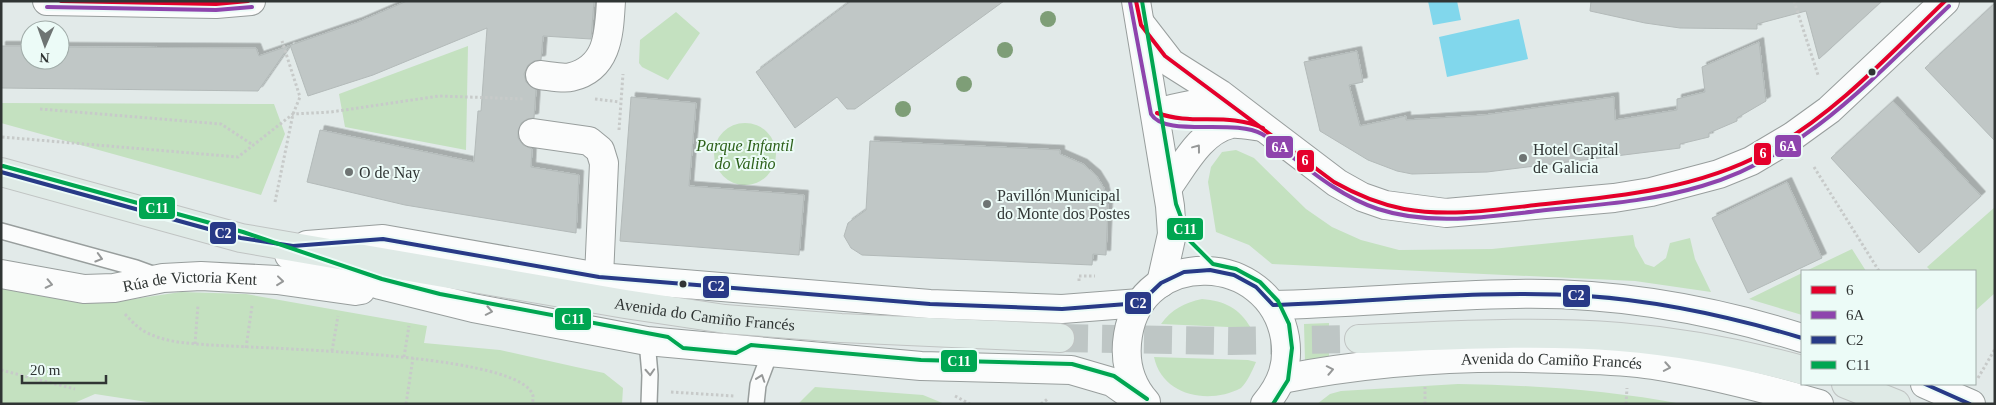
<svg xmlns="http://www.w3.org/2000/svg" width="1996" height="405" viewBox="0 0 1996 405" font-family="'Times New Roman',serif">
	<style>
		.green { fill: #c4e1c0 }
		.water { fill: #81d7ec }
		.building { fill: #c0c7c6; stroke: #b3bab9; filter: url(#shadow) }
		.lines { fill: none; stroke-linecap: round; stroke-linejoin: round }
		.primary-tunnel { stroke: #bec6c5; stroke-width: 28; stroke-dasharray: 28 14; stroke-linecap: butt }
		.service-casing { stroke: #989e9d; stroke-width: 18 }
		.minor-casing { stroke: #989e9d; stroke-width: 30 }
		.primary-casing { stroke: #c0c4c3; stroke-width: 30 }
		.path { stroke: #c7cac9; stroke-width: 3; stroke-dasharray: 2.5 2.5; stroke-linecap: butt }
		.service { stroke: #fbfcfc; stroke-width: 15 }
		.minor { stroke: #fbfcfc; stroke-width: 28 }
		.primary { stroke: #dfeae6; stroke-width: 28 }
		.bus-1-casing { stroke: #ecfbf7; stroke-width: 8 }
		.bus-2-casing { stroke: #ecfbf7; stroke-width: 8 }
		.bus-3-casing { stroke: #ecfbf7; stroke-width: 8 }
		.bus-4-casing { stroke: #ecfbf7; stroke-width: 8 }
		.bus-1 { stroke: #e4002b; stroke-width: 4 }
		.bus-2 { stroke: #8e44ad; stroke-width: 4 }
		.bus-3 { stroke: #283a87; stroke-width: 4 }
		.bus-4 { stroke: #00a651; stroke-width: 4 }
		.tree { fill: #7e9e77 }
		.oneway { stroke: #969898 }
		.bus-dot { fill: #303534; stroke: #ecfbf7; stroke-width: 2 }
		.poi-dot { fill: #6e7473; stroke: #ecfbf7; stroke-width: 2 }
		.labels { text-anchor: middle; stroke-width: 4; stroke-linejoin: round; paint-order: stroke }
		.park-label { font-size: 16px; font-style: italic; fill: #2c6019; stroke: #ecfbf7 }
		.poi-label { font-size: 16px; fill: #303534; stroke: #ecfbf7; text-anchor: start }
		.street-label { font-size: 16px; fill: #303534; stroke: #ecfbf7 }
		.line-badge { stroke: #ecfbf7; stroke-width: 2 }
		.badge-label { font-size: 14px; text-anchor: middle; font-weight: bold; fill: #fff }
	</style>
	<defs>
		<filter id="shadow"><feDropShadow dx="4.5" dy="-4.5" stdDeviation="0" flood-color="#0004"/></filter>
	</defs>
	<rect width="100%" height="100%" fill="#e2eae9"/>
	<path class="green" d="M676 12 700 33 668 80 642 67 639 63 640 40Z
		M468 46 466 150 345 127 339 94Z
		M1 103 274 104 285 134 261 195 1 123Z
		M714 154a31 31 0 1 1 62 0a31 31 0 1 1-62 0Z
		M1236 150 1254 158 1306 209 1332 227 1361 240 1399 250 1492 249 1633 235 1635 246 1645 264 1654 267 1666 258 1670 243 1690 238 1695 259 1711 292 1635 281 1272 264 1249 245 1216 232 1208 182 1211 167 1222 152Z
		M1995 207V293L1975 311V271H1931L1927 267Z
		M1852 249 1866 271H1806Z
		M1802 273V315L1749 299Z
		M1 285 113 302 181 292 246 294 427 326 424 343 500 350 576 367 604 373 623 388 622 404H160L95 394 72 404H1Z
		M1202 299C1225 301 1239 308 1251 328L1161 324C1172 309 1184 303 1202 299Z
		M1329 323V360L1305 361 1304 324Z
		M1154 357 1248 360 1256 362C1252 371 1248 381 1241 388 1209 405 1162 396 1154 357Z
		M1458 384C1533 385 1608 390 1682 404H1317L1330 394 1341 391Z
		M815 387 923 395 945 404H798Z"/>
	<path class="water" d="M1428 1H1457L1461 20 1433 25Z
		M1519 19 1528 59 1447 77 1439 37Z"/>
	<path class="building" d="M407 1H594L591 39 543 36 541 60 534 61 528 65 524 74 526 82 536 90 534 118 527 119 521 123 518 131V138L523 145 532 149 531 167 579 175 576 233 405 205 307 182 320 130 474 162 478 111H481L487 28 373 75 308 96 290 45 258 91 1 88V46H30V60H60V47L256 48 259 56 358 22Z
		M851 1H1004L855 109H847L837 97 795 128 756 72Z
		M1591 1H1882L1819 59 1806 11 1757 24V29L1680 28 1645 23 1590 11Z
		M1995 3V141L1925 68Z
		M1759 42 1766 101 1737 118V121L1709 133V137L1680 144V148L1487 172 1412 174 1397 171 1368 160 1320 131 1304 62 1357 51 1363 82 1349 85 1360 126 1406 116V120L1484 115 1614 97 1615 120 1677 110V99L1705 92 1702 67Z
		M631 97 696 103 689 186 804 195 799 255 620 241Z
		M1893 101 1981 196 1919 253 1831 158Z
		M870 141 1060 150V154L1083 164 1096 175 1104 188 1108 206 1106 255 1093 254 1092 265 862 255 851 248 844 236 848 223 866 210Z
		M1787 182 1822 258 1748 293 1712 218Z"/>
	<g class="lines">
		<path class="primary-tunnel" d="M1060 338 1231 341 1359 339"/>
		<g class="service-casing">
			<path id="service" d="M1 231 136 268 158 276
				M647 341 650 375 649 404
				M756 404 758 385 770 353"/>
		</g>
		<g class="minor-casing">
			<g id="minor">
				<path d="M47 1 216 4 251 1"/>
				<path d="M1136 1 1170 206 1172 234 1161 283"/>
				<path d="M1140 23 1171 63 1220 94 1337 183 1362 197 1385 205 1446 213 1614 198 1651 192 1719 174 1751 161 1793 136 1829 110 1945 1"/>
				<path d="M540 75C550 76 563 79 571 77 609 68 609 32 611 1"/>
				<path d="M1157 113C1183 106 1207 98 1232 111"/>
				<path d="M533 133 589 141 600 150 604 163 599 277"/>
				<path d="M1168 187C1184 165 1201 131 1231 124 1240 123 1253 126 1262 127"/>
				<path d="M307 245 383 239 599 277 930 304 1062 309 1140 303"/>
				<path d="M289 255 380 285 473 308 647 341 921 366 1071 370 1112 382 1143 404"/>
				<path id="s1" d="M1 274 84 289 114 288 163 278 201 276 277 280 355 291 361 290"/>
				<path d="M1273 305C1354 303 1434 295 1515 294 1612 292 1710 309 1802 338"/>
				<path id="s2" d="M1282 379C1374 361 1469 355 1562 359 1592 360 1623 360 1653 365 1709 374 1764 388 1819 404"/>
				<path d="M1925 384 1971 404"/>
				<path d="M1146 402C1129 383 1124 359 1128 335 1142 247 1270 251 1285 338 1289 364 1282 384 1265 404"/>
			</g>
		</g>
		<g class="primary-casing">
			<g id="primary">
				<path id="s3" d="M1 172 241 238 625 304 725 319 841 328 1060 338"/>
				<path d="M1359 339C1445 336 1534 330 1620 337 1681 342 1744 354 1802 370"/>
				<path d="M1846 384 1896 404"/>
			</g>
		</g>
		<path class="path" d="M1794 1 1818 75
			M595 99 620 102
			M40 109 221 124 253 145
			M619 130 623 74
			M2 137 238 157 293 114 331 112 439 96 525 99
			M1814 167 1879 271
			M275 202 293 114 300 97 282 41
			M1079 281V276H1095
			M125 314C133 323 141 331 152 335 166 341 182 343 197 344 250 349 509 351 532 393 534 397 533 400 532 404
			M195 344 198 305
			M246 348 252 306
			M332 351 338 316
			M404 357 409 326
			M1 370 75 389
			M1978 378 1995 349
			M671 392 734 396
			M955 396 970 404
			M406 404 413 358
			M1041 404 1049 398
			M1425 404V387
			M1626 404 1627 388"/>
		<use href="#service" class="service"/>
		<use href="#minor" class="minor"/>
		<use href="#primary" class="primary"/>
		<g class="bus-1-casing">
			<path id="bus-1" d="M61 1 216 4 248 1
				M1136 1 1141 25 1165 56 1334 182C1357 195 1379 204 1404 209 1448 217 1493 210 1536 205 1614 197 1696 190 1766 152 1835 114 1889 55 1945 1
				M1157 113C1193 126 1227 112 1263 128"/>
		</g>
		<g class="bus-2-casing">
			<path id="bus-2" d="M1130 2 1151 114C1165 138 1234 118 1262 134 1273 140 1281 149 1291 156 1318 177 1345 198 1378 209 1430 226 1486 217 1538 211 1593 205 1649 202 1702 186 1803 157 1875 76 1949 6
				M47 7 216 10 252 7"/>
		</g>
		<g class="bus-3-casing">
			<path id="bus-3" d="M1 172 241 238 293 246 383 239 599 277 930 304 1062 309 1140 303 1161 283 1184 272 1210 270 1234 275 1256 287 1273 305C1377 302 1482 289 1587 296 1660 301 1732 317 1802 338
				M1925 384 1970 404"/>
		</g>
		<g class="bus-4-casing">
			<path id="bus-4" d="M1142 1 1176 204 1190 241 1213 264 1236 269 1260 282 1278 301 1289 324 1292 348 1288 380 1273 404
				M3 166 243 232 382 279 440 294 668 337 683 348 736 353 751 345 921 360 1072 364 1114 376 1147 399"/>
		</g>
		<use href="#bus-1" class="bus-1"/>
		<use href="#bus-2" class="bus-2"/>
		<use href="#bus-3" class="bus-3"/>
		<use href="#bus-4" class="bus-4"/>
	</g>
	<g class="tree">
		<circle cx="1048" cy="19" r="8"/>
		<circle cx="1005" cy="50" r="8"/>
		<circle cx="964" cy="84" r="8"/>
		<circle cx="903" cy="109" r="8"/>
	</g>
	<defs><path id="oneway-chevron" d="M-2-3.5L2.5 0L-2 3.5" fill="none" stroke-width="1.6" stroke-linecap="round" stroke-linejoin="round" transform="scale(1.25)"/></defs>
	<g class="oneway">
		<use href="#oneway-chevron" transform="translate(1197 148) rotate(-53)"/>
		<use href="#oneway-chevron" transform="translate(99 258) rotate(16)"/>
		<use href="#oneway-chevron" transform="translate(280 281) rotate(6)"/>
		<use href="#oneway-chevron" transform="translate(49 284) rotate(12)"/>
		<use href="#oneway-chevron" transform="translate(489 311) rotate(11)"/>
		<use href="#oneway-chevron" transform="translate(1667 367) rotate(10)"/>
		<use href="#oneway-chevron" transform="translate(1330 370) rotate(-11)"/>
		<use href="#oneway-chevron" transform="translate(650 372) rotate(87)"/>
		<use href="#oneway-chevron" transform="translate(761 378) rotate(-71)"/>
	</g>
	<g class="bus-dot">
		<circle cx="1872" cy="72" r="4.5"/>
		<circle cx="683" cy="284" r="4.5"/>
	</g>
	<g class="poi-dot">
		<circle cx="1523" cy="158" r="5"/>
		<circle cx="349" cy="172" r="5"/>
		<circle cx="987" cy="204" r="5"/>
	</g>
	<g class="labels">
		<g class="park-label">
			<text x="745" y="151">Parque Infantil<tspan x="745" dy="18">do Valiño</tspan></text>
		</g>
		<g class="poi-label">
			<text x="1533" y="155">Hotel Capital<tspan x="1533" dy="18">de Galicia</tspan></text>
			<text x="359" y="178">O de Nay</text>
			<text x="997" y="201">Pavillón Municipal<tspan x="997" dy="18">do Monte dos Postes</tspan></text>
		</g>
		<g class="street-label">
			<text dy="6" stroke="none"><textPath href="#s1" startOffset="191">Rúa de Victoria Kent</textPath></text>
			<text dy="6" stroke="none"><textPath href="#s3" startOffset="719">Avenida do Camiño Francés</textPath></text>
			<text dy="6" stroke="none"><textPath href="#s2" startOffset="271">Avenida do Camiño Francés</textPath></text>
		</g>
	</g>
	<g class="line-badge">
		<rect x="1774" y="134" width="28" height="24" rx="5" fill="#8e44ad"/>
		<rect x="1265" y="135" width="29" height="24" rx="5" fill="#8e44ad"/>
		<rect x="1753" y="142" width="19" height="24" rx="5" fill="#e4002b"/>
		<rect x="1296" y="149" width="19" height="24" rx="5" fill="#e4002b"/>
		<rect x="138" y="196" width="38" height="24" rx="5" fill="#00a651"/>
		<rect x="1166" y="217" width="38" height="24" rx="5" fill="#00a651"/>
		<rect x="209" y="221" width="28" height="24" rx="5" fill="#283a87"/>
		<rect x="702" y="275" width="28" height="24" rx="5" fill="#283a87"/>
		<rect x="1562" y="284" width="29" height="24" rx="5" fill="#283a87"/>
		<rect x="1124" y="291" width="28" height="24" rx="5" fill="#283a87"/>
		<rect x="554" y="307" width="38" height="24" rx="5" fill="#00a651"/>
		<rect x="940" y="349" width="38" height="24" rx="5" fill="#00a651"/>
	</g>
	<g class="badge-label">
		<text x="1788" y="151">6A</text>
		<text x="1280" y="152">6A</text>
		<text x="1763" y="158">6</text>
		<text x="1305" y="165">6</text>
		<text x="157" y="213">C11</text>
		<text x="1185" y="234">C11</text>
		<text x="223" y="238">C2</text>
		<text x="716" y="291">C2</text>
		<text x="1576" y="300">C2</text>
		<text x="1138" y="308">C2</text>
		<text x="573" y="324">C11</text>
		<text x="959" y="366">C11</text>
	</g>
	<rect width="1996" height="405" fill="none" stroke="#303534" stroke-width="5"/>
	<rect x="1801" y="270" width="175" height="115" fill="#ecfbf7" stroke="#a1aca9"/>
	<rect x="1811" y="286" width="25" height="8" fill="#e4002b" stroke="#a1aca9"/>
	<text x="1846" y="295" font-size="15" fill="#303534">6</text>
	<rect x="1811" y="311" width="25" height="8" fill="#8e44ad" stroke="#a1aca9"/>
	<text x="1846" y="320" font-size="15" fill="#303534">6A</text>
	<rect x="1811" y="336" width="25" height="8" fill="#283a87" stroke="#a1aca9"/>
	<text x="1846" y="345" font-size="15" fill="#303534">C2</text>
	<rect x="1811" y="361" width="25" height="8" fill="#00a651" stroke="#a1aca9"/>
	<text x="1846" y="370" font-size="15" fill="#303534">C11</text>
	<g transform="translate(45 45) rotate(182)"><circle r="24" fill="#ecfbf7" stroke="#a1aca9"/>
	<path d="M0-4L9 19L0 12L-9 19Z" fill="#6e7473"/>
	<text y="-8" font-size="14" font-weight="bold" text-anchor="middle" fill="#303534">N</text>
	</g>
	<path d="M22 375v8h84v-8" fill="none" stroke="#303534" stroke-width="2.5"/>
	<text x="30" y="375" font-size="15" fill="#303534" stroke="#ecfbf7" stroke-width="4" paint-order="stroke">20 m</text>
</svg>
